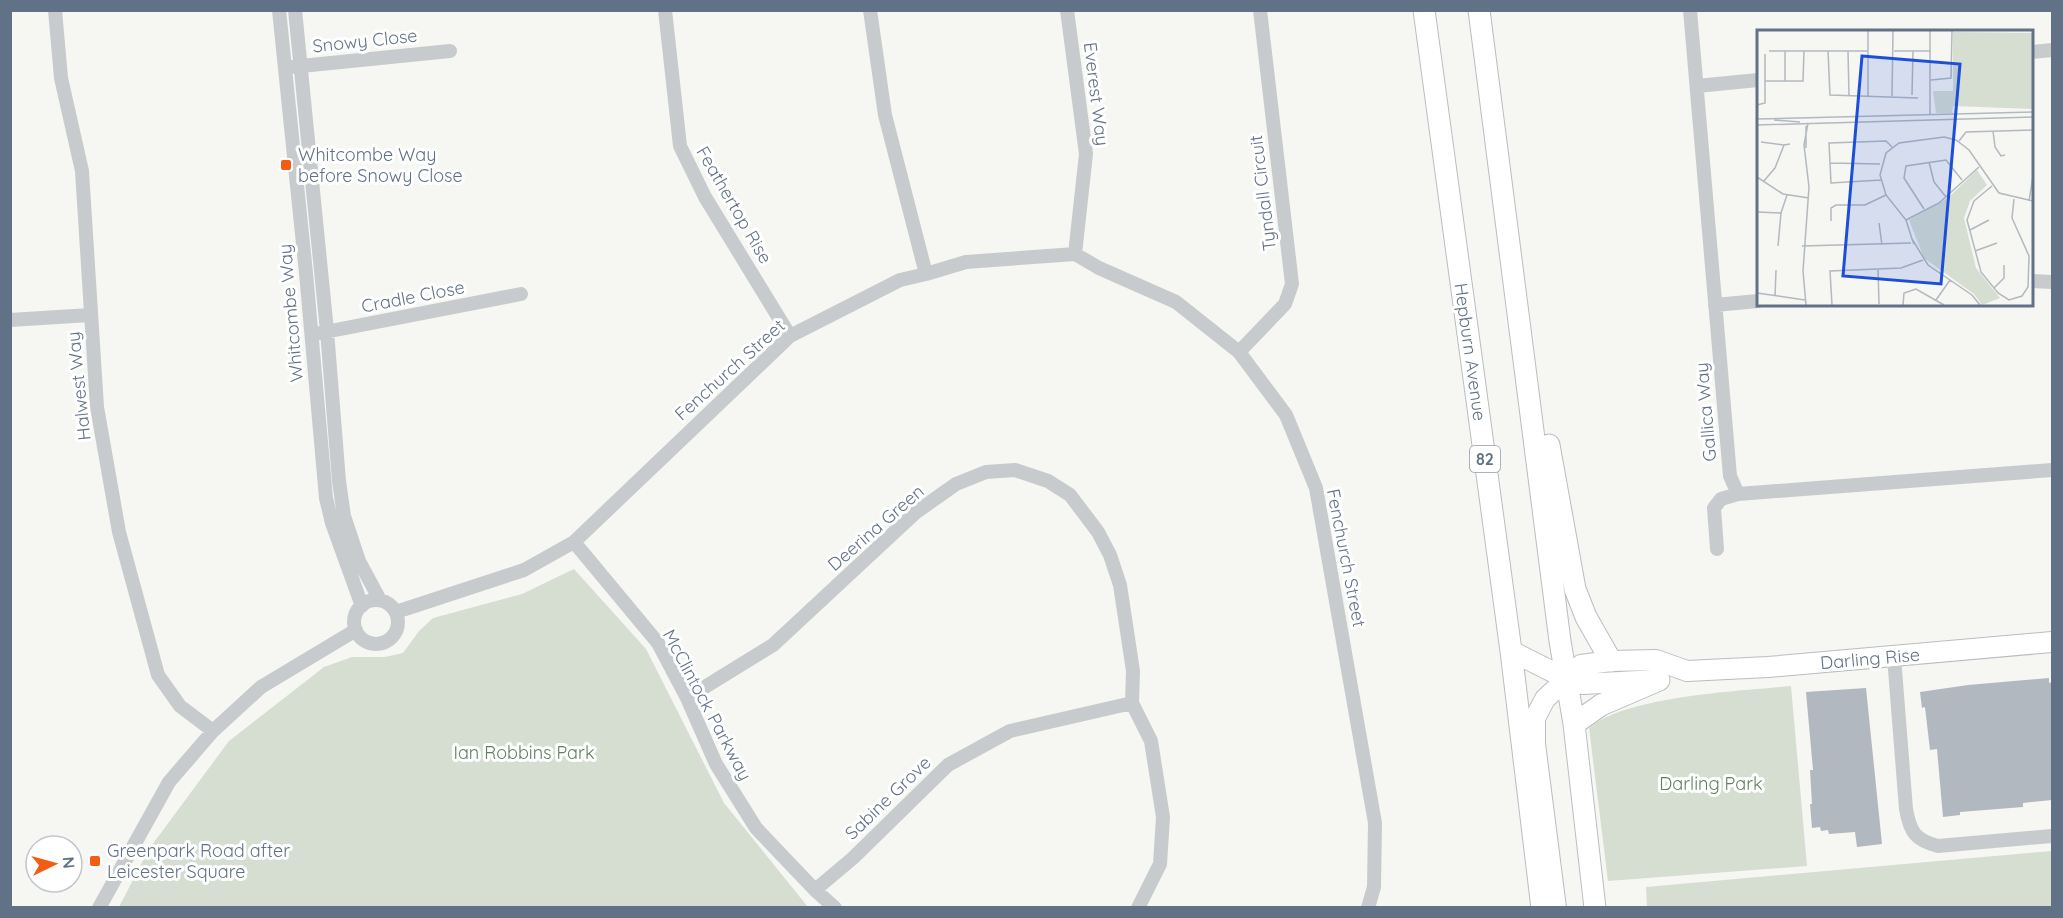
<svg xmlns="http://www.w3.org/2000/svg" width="2063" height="918" viewBox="0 0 2063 918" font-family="Quicksand,sans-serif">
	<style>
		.green { fill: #d6ded2 }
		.building { fill: #b2b8bf }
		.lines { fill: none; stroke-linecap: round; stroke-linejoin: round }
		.secondary-casing { stroke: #b9bdc3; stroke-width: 22 }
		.primary-casing { stroke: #babdc1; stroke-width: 23 }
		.street { stroke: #c8cbce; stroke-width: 14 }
		.secondary { stroke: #fff; stroke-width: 20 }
		.primary { stroke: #fff; stroke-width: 21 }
		.poi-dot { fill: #f35c14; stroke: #fff; stroke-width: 2 }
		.labels { text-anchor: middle; stroke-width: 6; stroke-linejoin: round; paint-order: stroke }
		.shield { fill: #fff; stroke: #919caa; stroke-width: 1.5 }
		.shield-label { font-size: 16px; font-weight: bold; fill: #627286 }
		.street-label { font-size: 18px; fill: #627286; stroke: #fff }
		.poi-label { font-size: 18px; fill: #627286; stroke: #fff; text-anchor: start }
		.park-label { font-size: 18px; fill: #647c61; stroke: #fff }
		.inset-road { fill: none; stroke: #b2b9c0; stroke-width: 1.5 }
		.view { fill: #1d4ed8; fill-opacity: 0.15; stroke: #1d4ed8; stroke-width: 3 }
		.inset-edge { fill: none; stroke: #627286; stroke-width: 3 }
	</style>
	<rect width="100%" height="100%" fill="#f6f6f2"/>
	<path class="green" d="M574 569 646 649 724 803 808 907H119L149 849 229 741 324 667 352 657H385L403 653 419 631 433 618 522 594Z
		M1791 686 1807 866 1608 881 1589 728C1626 696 1741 691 1791 686Z
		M2052 851V907H1647L1646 887Z"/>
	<path class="building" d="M2049 678V683L2052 682V800L2023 803V807L1960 812V815L1943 817 1937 749 1930 750 1925 707 1922 708 1920 692 1968 685Z
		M1866 688 1882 844 1857 847 1855 832 1829 834 1828 830 1821 831 1820 827 1812 828 1810 804H1812L1810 770H1813L1806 692Z"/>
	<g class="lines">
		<g class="secondary-casing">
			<path id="secondary" d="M1511 651 1565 678 1583 684 1657 680
				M1556 908 1535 744V718L1545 699 1581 665 1611 661 1656 660 1687 671 1768 667 2052 642"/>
		</g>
		<g class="primary-casing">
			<path id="primary" d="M1424 10 1511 651 1542 908
				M1479 10 1560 641 1574 724 1595 908
				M1549 445 1575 589 1586 617 1611 661
				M1574 724 1601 705 1659 680"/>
		</g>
		<path class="street" d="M55 10 61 78 82 171 97 407 119 532 158 675 180 706 213 731
			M279 10 306 273 326 498 332 523 362 606
			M295 10 327 331 339 481 344 516 359 561 380 600
			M665 10 680 146 705 197 790 336
			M870 10 885 115 926 274
			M1067 10 1086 154 1075 254
			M1690 10 1730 476 1738 494
			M2032 52 2052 50
			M291 67 450 51
			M1697 86 1758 80
			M2032 281 2052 282
			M1715 305 1758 301
			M10 320 90 315
			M320 333 521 294
			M1239 352 1285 304 1292 284 1260 10
			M574 542 658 643 687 698 716 764 756 828 815 890 835 908
			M1717 549 1714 508 1721 499 1738 494 2052 470
			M354 622a22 22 0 1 1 44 0a22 22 0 1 1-44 0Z
			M396 612 524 570 574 542 790 336 900 280 926 274 966 262 1075 254 1099 268 1176 302 1239 352 1286 415 1316 488 1375 823 1374 887 1368 908
			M1894 657 1906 809C1910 832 1915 840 1938 846L2052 836
			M687 698 773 645 915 513 956 484 986 472 1015 470 1048 481 1070 495 1098 532 1110 555 1120 585 1133 671 1132 703
			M1132 703 1151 741 1163 817 1160 864 1138 908
			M815 890 853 858 948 765 1010 731 1132 703
			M99 908 169 782 213 731 261 687 356 630"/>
		<use href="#secondary" class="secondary"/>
		<use href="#primary" class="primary"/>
	</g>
	<g class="poi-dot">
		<rect x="280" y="159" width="12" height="12" rx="3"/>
		<rect x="89" y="855" width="12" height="12" rx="3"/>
	</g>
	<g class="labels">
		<rect class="shield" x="1470" y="446" width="30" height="26" rx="4.5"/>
		<g class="shield-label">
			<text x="1485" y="465">82</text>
		</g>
		<g class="street-label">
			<text transform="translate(365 41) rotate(-6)" y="6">Snowy Close</text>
			<text transform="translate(1096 94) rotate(83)" y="6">Everest Way</text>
			<text transform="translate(1263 193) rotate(-97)" y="6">Tyndall Circuit</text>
			<text transform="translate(734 205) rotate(60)" y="6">Feathertop Rise</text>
			<text transform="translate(413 297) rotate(-11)" y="6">Cradle Close</text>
			<text transform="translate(291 313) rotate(-95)" y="6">Whitcombe Way</text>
			<text transform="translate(1470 352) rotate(82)" y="6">Hepburn Avenue</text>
			<text transform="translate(730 370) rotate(-42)" y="6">Fenchurch Street</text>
			<text transform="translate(79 386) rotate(-96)" y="6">Halwest Way</text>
			<text transform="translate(1706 412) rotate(-95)" y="6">Gallica Way</text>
			<text transform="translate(876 528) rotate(-41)" y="6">Deerina Green</text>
			<text transform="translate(1346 558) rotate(79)" y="6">Fenchurch Street</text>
			<text transform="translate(1870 659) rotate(-5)" y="6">Darling Rise</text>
			<text transform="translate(707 705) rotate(62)" y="6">McClintock Parkway</text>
			<text transform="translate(888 798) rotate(-44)" y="6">Sabine Grove</text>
		</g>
		<g class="poi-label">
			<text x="298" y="161">Whitcombe Way<tspan x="298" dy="21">before Snowy Close</tspan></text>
			<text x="107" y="857">Greenpark Road after<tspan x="107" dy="21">Leicester Square</tspan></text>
		</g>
		<g class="park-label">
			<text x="524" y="759">Ian Robbins Park</text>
			<text x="1711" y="790">Darling Park</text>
		</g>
	</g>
	<g transform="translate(1757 30)">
		<rect width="276" height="276" fill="#f6f6f2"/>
		<path d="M196 2 276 3V79L196 76 195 83H179L176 61H196ZM220 140 230 155 213 171 207 188 219 238 243 268 225 275 217 264 167 228 152 190 191 168Z" fill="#d6ded2"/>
		<path class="inset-road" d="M111 1V66M12 21H111M28 21V51M71 21 73 65 161 68M91 21 92 66M137 21H174M174 50 194 48 195 1M8 51H46L47 21M155 65 156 21M135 66 136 1M0 75 8 73V24M173 85V1M0 89 276 82M17 90 43 92M0 95 276 87M49 96V118M236 101 238 117 244 126 248 125M202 111 209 102 276 100M4 112 27 115M172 132 177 152 189 167M73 133 123 134M0 147 26 164 52 168M124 150 74 153 72 113 129 111 135 117M6 152 18 138 27 115 33 114M235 156 217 171 210 190 224 242 241 263 252 270 265 266 271 257 272 226 255 188 257 169M272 171 276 146M167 179 147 148 149 136 189 130 205 150M0 182 24 183M149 190 182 173 222 137M74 191V178L79 175H108L129 165M122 193 125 215M213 200 232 190M155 209 149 190 129 165 123 145 129 123 142 113 187 107 199 110 212 120 242 163 276 171M157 214 155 209 171 235 215 265 223 275M21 216 24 183 30 165M45 216 154 213M218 221 240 213M121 239 122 274M237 258 247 248V235M0 263 48 270M18 267 19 240M179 270 193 250M49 275 46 241 52 157 47 115 51 93M75 275 73 241 144 238 166 230M146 275 147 263 159 259 187 275"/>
		<path class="view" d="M105 26 203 34 184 254 86 246Z"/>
		<rect width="276" height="276" class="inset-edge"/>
	</g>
	<rect width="2063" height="918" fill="none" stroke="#627286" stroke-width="24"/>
	<g transform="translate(54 864) rotate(85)"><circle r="28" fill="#ffffff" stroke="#c0c7cf" stroke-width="1.5"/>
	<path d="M0-4.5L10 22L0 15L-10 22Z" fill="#f35c14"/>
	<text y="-9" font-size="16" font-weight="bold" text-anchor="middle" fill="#627286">N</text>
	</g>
</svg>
